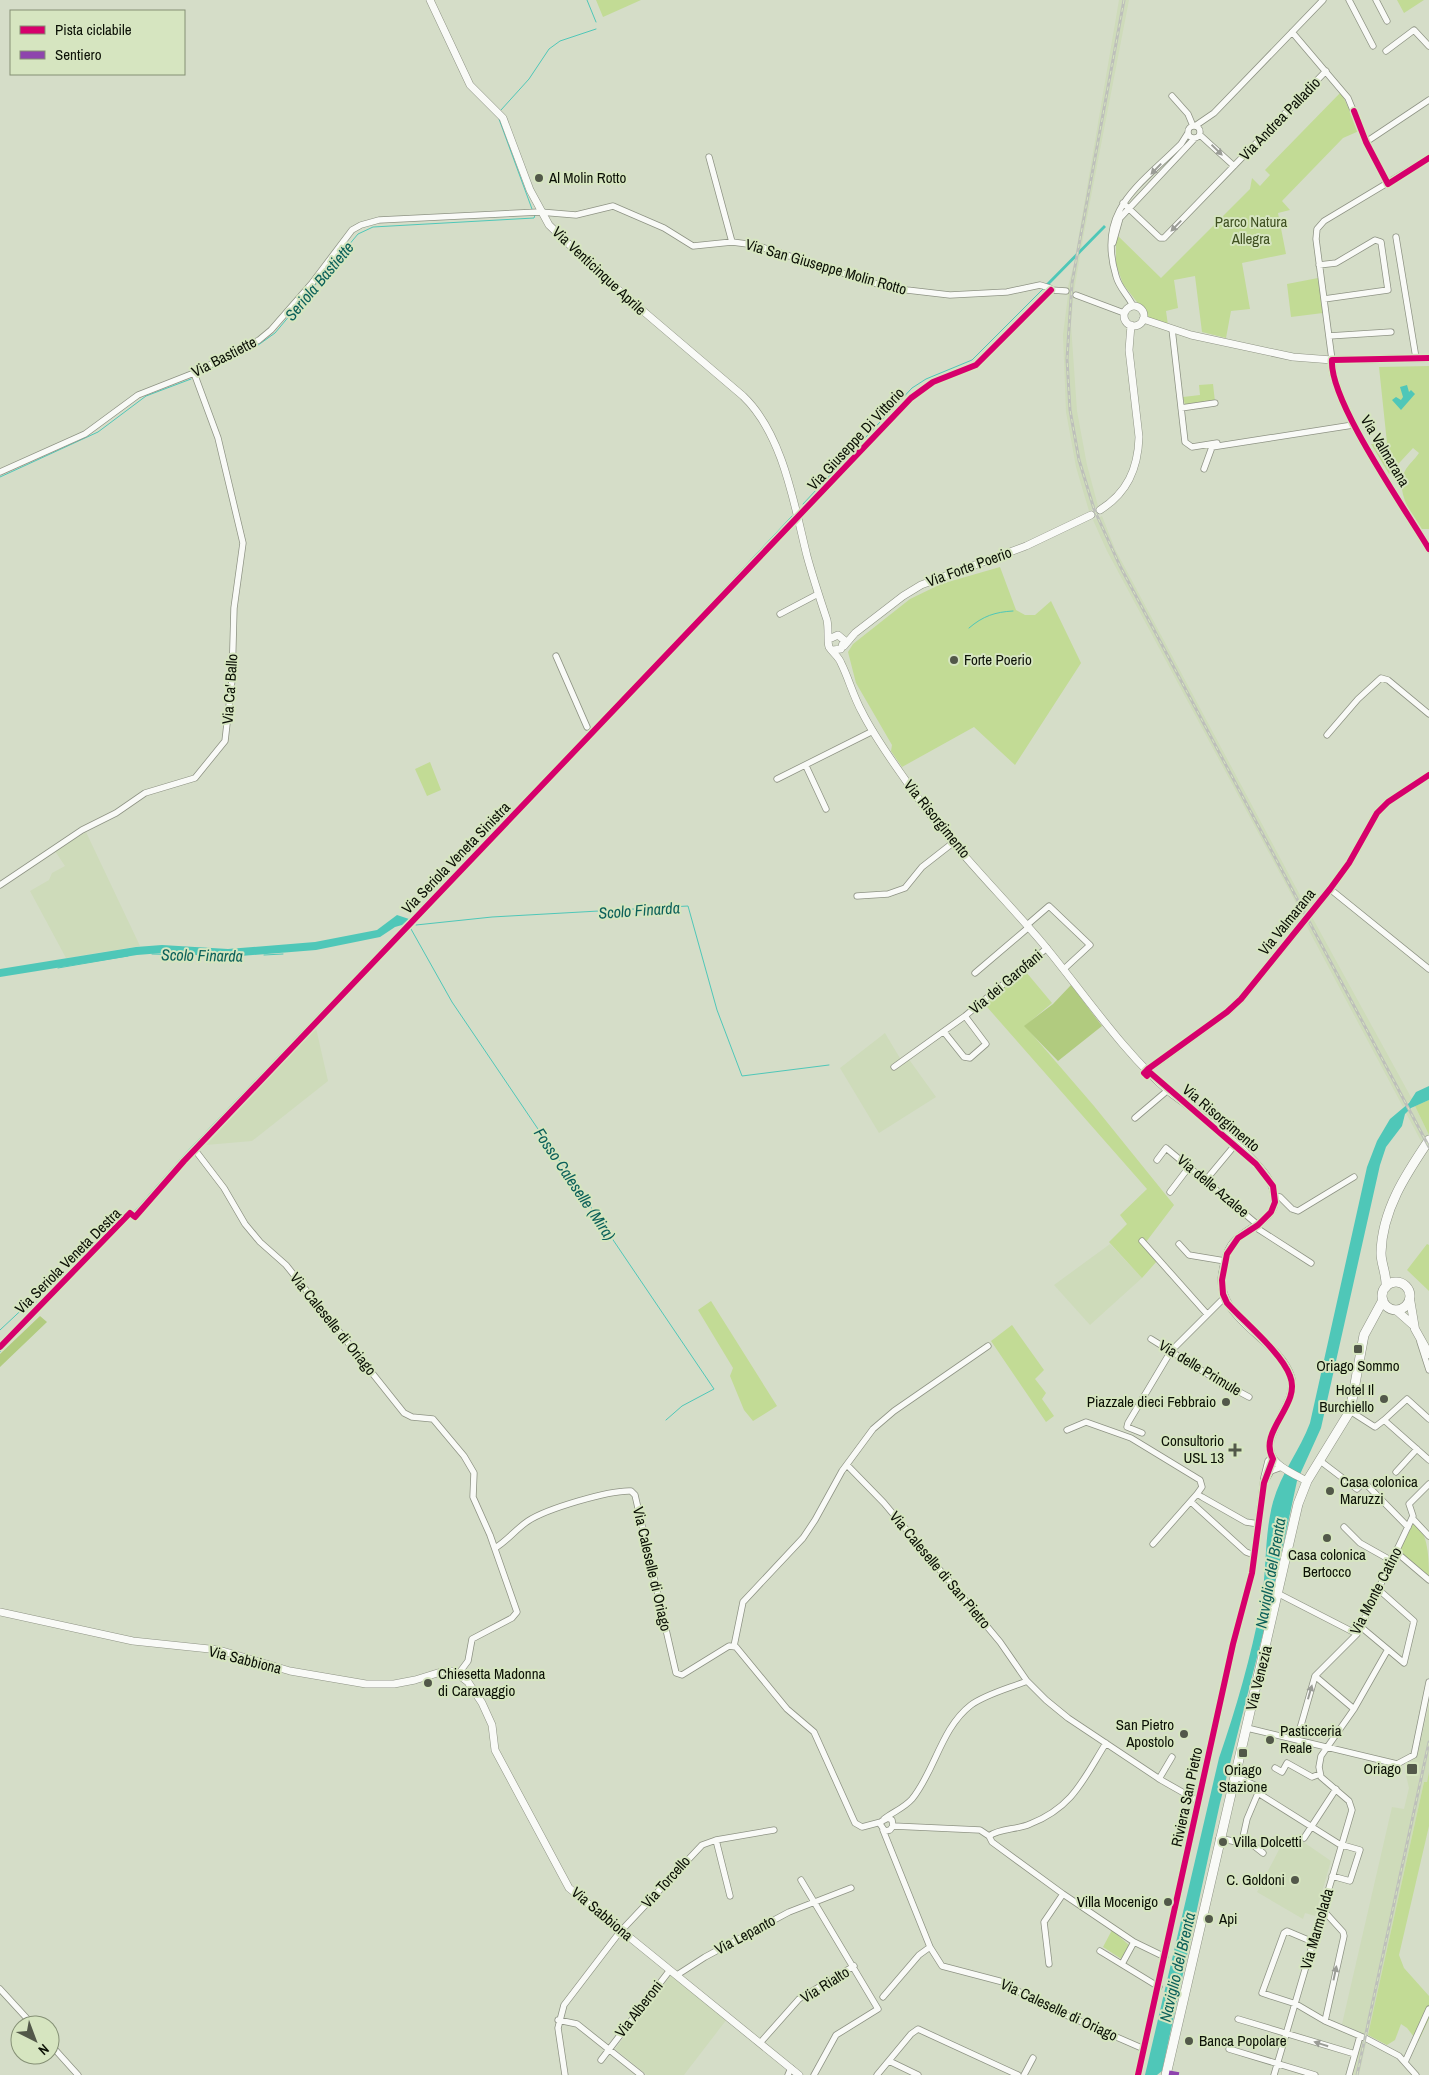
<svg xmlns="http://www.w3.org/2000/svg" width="1429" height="2075" viewBox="0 0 1429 2075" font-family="'Archivo Narrow',sans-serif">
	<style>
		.built { fill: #cedbba }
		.green { fill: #c2db95 }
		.forest { fill: #b1cb7f }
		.water { fill: #4fc7b8 }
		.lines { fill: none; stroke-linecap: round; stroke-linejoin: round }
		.stream { stroke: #4fc7b8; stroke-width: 1 }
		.minor-casing { stroke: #8e9384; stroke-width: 7 }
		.tertiary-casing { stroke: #8e9384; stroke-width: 8 }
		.secondary-casing { stroke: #8e9384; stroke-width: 9 }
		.primary-casing { stroke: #8e9384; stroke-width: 10 }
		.minor { stroke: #f9faf7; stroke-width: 5.5 }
		.tertiary { stroke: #f9faf7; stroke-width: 7 }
		.secondary { stroke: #f9faf7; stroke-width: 8 }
		.primary { stroke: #f9faf7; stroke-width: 9 }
		.rail-casing { stroke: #bdbfba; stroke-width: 3 }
		.rail { stroke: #d6e5c0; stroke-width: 1; stroke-dasharray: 4; stroke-linecap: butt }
		.quiet { stroke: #8e44ad; stroke-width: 5; stroke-dasharray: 10 5; stroke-linecap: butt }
		.cycleway-casing { stroke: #d6e5c0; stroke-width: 9 }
		.cycleway { stroke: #d6006c; stroke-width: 6 }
		.oneway { fill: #9a9c96 }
		.poi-dot { fill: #525849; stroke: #d6e5c0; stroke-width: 2 }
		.labels { text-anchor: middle; stroke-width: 4; stroke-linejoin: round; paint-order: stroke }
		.street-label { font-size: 15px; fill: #0b1005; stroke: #d6e5c0 }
		.poi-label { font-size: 15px; fill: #0b1005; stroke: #d6e5c0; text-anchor: start }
		.park-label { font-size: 15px; fill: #3f5021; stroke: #d6e5c0 }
		.water-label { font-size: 16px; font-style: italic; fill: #0b6059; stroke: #d6e5c0 }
	</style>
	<rect width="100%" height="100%" fill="#d5ddc8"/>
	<path class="built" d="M1119 0H1129L1084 233 1074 291 1071 325 1077 411 1087 465 1098 506 1089 511 1076 467 1066 412 1063 335 1068 295 1066 294 1074 264Z
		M1102 516 1115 549 1309 912 1304 918 1107 551 1093 520Z
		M86 832 140 946 66 958 30 891 49 880 52 873 65 866 55 851Z
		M1312 917 1412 1099 1403 1107 1306 925Z
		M316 1028 328 1081 252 1141 206 1145Z
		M885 1033 901 1060 908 1058 936 1097 879 1133 840 1068Z
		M1415 1106 1429 1135 1422 1143 1406 1113Z
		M1110 1244 1142 1278 1090 1325 1054 1285Z
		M1429 1705V1772L1427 1782H1424L1359 2075H1353L1362 2033 1342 2024 1392 1807 1404 1809 1409 1788 1406 1775 1408 1763 1417 1756Z
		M1284 1840 1295 1850 1302 1841 1331 1861 1315 1916 1305 1913 1303 1919 1257 1892Z
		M672 1974 727 2019 684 2075H647L615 2049Z"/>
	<path class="green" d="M596 0H641L603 17Z
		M1397 0H1424L1404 13Z
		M1341 92 1359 131 1343 138 1282 201 1290 210 1278 213 1286 254 1242 263 1250 309 1231 311 1226 338 1202 332 1195 276 1174 280 1178 308 1166 311 1168 325 1150 319 1123 284 1116 264V234L1161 278 1250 189 1252 178 1260 186 1270 175 1265 170Z
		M1318 278 1323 313 1291 317 1287 284Z
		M1429 366V529H1419C1410 512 1394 488 1406 469 1410 463 1415 459 1419 453L1413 448 1389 474 1371 444 1387 443 1379 367Z
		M1213 384 1215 402 1185 405 1183 397 1200 395 1199 385Z
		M1000 567 1016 610 1025 615H1035L1051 601 1081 663 1015 765 974 727 902 767 891 751 892 745 856 683 848 652 853 644 910 599 941 584Z
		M430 762 441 790 427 796 415 769Z
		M1021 966 1052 1003 1025 1026 1094 1106 1174 1205 1146 1242 1157 1261 1142 1278 1109 1242 1127 1224 1120 1215 1147 1189 980 999Z
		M1429 1100V1135L1415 1106Z
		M1427 1244 1429 1245V1291L1407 1270Z
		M711 1301 777 1406 753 1421 744 1410 730 1376 733 1368 698 1310Z
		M1012 1325 1044 1370 1035 1379 1046 1393 1042 1399 1054 1416 1046 1422 991 1341Z
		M1413 1524C1429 1529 1429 1562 1429 1578L1399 1552Z
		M1429 1772V1826L1399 1955 1404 1968 1429 1996V2019L1418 2042 1407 2028 1401 2024 1395 2040 1387 2045 1368 2035 1424 1782H1427Z
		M1112 1930 1130 1946 1123 1960 1103 1947Z"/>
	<path class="forest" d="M1071 985 1102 1026 1058 1061 1024 1026 1053 1004Z
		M40 1316 47 1322 0 1367V1354Z"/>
	<path class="water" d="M1104 225 1106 227 1049 285 1046 284Z
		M1407 385 1409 392 1411 390 1415 394 1401 410 1392 400 1396 397 1401 400 1403 397 1400 387Z
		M397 915 409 919 402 925 395 927 380 937 316 950 228 957 162 953 137 955 0 977V969L136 947 162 945 228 949 315 942 377 930Z
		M1429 1086V1100L1411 1108 1405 1114 1402 1126 1386 1147 1380 1165 1321 1428 1297 1481 1271 1602 1220 1803 1162 2071 1157 2075H1145L1219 1758C1236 1709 1251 1657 1261 1604 1267 1571 1264 1535 1273 1502 1281 1473 1300 1450 1310 1423L1367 1167 1377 1141 1390 1119 1409 1103 1416 1092Z"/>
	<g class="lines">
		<path class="stream" d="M587 0 596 22
			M501 110 529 79 549 49 560 41 596 29
			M499 119 532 209
			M201 373 254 348 275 333 358 234 373 227 534 218 535 215
			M0 477 98 432 146 396 191 379
			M803 504 912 388 926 379 972 360 1043 289
			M969 628C983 616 995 612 1013 611
			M596 725 792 516
			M416 925 492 917 688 906 717 1010 742 1076 829 1065
			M411 929 452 1002 714 1389 682 1406 666 1420
			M152 954 193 955
			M264 955 283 954
			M58 968 128 956
			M133 1213 183 1156 589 731
			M0 1330 31 1301 36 1302
			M0 1352 129 1218"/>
		<g class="minor-casing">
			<path id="minor" d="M1349 0 1373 46
				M1376 0 1387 21
				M1292 32 1348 98 1366 142 1388 184
				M1386 51 1414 30 1429 46
				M1172 96 1188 114 1193 126
				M1188 132a6 6 0 1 1 12 0a6 6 0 1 1-12 0Z
				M1195 126 1214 113 1323 0
				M1200 135 1234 166
				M1366 142 1429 100
				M709 157 732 242
				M1123 203 1160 238H1164L1326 71
				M1396 237 1416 358
				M1113 243 1120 218 1194 139
				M1319 265 1336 263 1375 240 1381 242 1388 290 1324 299
				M1076 295 1124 313
				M1133 306C1128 295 1119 288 1116 276 1096 210 1139 186 1181 144L1188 133
				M1172 329 1185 442 1192 447 1217 443
				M1329 336 1391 332
				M1332 360 1316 239 1317 229 1324 221 1429 158
				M1181 408 1215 403
				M1204 469 1212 447 1353 425
				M0 472 85 434 138 395 194 373 259 340 271 330 312 283 352 230 361 225 379 220 540 212 576 215 613 206 664 228 693 246 732 242 755 245 880 285 907 290 950 295 1007 292 1040 285 1050 288 1051 290 1066 291
				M780 614 818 594
				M556 656 587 727
				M1327 735 1358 699 1381 678 1388 680 1429 714
				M806 766 826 809
				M777 779 873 731
				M0 885 82 830 116 813 145 793 195 778 225 741 232 680 234 608 243 543 218 438 194 373
				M1330 889 1429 969
				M857 896 888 894 905 888 922 867 954 842
				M1027 925 1049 906 1090 945 1064 969
				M975 973 1029 927
				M944 1032 964 1057 970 1058 986 1044 965 1016
				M894 1067 965 1016 1047 948
				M1135 1118 1168 1090
				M195 1150 224 1188 245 1224 260 1242 286 1265 404 1413 412 1417 433 1419 464 1456 474 1473 473 1497 490 1535 517 1612 512 1618 472 1639 468 1661 459 1673
				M1157 1160 1166 1148 1258 1225
				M1205 1181 1235 1145
				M1170 1192 1189 1167
				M1275 1196 1280 1197 1292 1209 1298 1211 1354 1177
				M1255 1227 1311 1263
				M1142 1241 1207 1314
				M1179 1244 1189 1255 1225 1261
				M1151 1339 1217 1380 1249 1397
				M1420 1342 1429 1370
				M0 1347 130 1213 135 1217 184 1161 911 398 933 382 976 365 1051 290
				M1350 1411 1375 1427 1384 1420 1429 1460
				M1384 1420 1407 1399 1429 1419
				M1067 1430 1086 1422 1131 1438 1200 1480 1202 1487 1197 1494 1202 1497 1246 1522 1259 1524
				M1142 1433 1127 1427 1128 1423 1171 1351 1224 1298
				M1319 1460 1357 1489 1364 1482 1408 1527
				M847 1465 884 1503 1000 1642 1027 1681 1046 1700 1068 1718 1161 1780 1198 1801
				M1396 1472 1417 1449
				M1265 1481 1271 1471 1282 1467
				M1191 1502 1246 1552 1254 1555
				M1412 1518 1429 1536
				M1344 1527 1360 1543 1392 1561
				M1153 1544 1197 1494
				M495 1548C507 1541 516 1529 528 1521 546 1509 609 1490 631 1491L635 1495 676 1673 682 1675 729 1646 736 1647 787 1709 814 1732 855 1823 862 1827 881 1822
				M1396 1552 1429 1580
				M1279 1594 1357 1634
				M1361 1627 1404 1663 1414 1621 1378 1589
				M734 1646 743 1602 803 1538 815 1520 842 1471 873 1429 894 1411 988 1346
				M1315 1676 1354 1709
				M1247 1728 1397 1764 1414 1755 1429 1682
				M1297 1739 1315 1676 1357 1634 1413 1516 1409 1504 1429 1484
				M1275 1768 1282 1772 1287 1763 1312 1777 1320 1774
				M1234 1776 1259 1787 1258 1793 1339 1844 1360 1850 1350 1881 1332 1876
				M1159 1779 1172 1757
				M1258 1793 1247 1819 1243 1837 1263 1853
				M884 1819C893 1812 904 1808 912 1799 935 1771 941 1728 971 1705 986 1694 1010 1688 1027 1681
				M893 1826 892 1820 888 1818 882 1821 880 1824 885 1831 890 1830 893 1826 980 1830 989 1836 992 1842 1063 1894 1134 1942 1165 1957
				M883 1830 930 1947 942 1966 1003 1982 1036 2002 1144 2049
				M989 1836C1000 1828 1017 1830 1030 1824 1073 1807 1083 1780 1106 1743
				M1219 1838 1241 1843
				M1304 1838 1336 1789
				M716 1840 730 1896
				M801 1880 878 2009 836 2035 814 2075
				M1323 1910 1343 1932 1344 1936 1325 2021
				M1313 1942 1287 1931 1284 1933 1262 1993 1296 2004 1325 2021 1365 2038 1399 2056 1416 2075
				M1100 1951 1159 1987
				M1049 1964 1044 1922 1063 1894
				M1122 1964 1134 1942
				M677 1975 705 1957 789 1912 851 1888
				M0 1989 33 2025
				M883 1997 919 1955 930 1947
				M1238 2019 1355 2054
				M558 2020 577 2024 641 2075
				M760 2043 799 1999 854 1966
				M50 2044 78 2075
				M1229 2049 1315 2075
				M601 2060 670 1970
				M889 2061 918 2075
				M1405 2062 1429 2009
				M565 2075 558 2028 564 2005 619 1933 702 1845 716 1840 774 1830
				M788 2075 791 2068
				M877 2075 911 2034 918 2029 1018 2075
				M1024 2075 1033 2058
				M1138 2075 1233 1644 1252 1573 1264 1477 1268 1461 1272 1457
				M1274 2075 1352 1810 1349 1801 1321 1777 1319 1767 1321 1756 1354 1709 1387 1651
				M1349 2075 1360 2036"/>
		</g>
		<g class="tertiary-casing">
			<path id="tertiary" d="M430 0 470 85 503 118 530 190 549 225 602 276 743 396C783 434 794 504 807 556 813 578 820 599 827 620 829 629 827 641 829 647 832 652 839 657 841 663 849 679 853 696 862 712 876 740 896 766 913 791 951 846 1001 894 1044 945 1083 992 1125 1055 1171 1093 1197 1113 1265 1160 1273 1189 1283 1220 1248 1225 1233 1243 1226 1252 1224 1264 1222 1275 1216 1319 1279 1339 1291 1377 1300 1406 1251 1439 1278 1464 1286 1471 1297 1476 1307 1481
				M1124 316a10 10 0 1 1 20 0a10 10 0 1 1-20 0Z
				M1143 319 1191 335 1293 357 1332 360 1429 358
				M1332 360C1329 401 1406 510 1429 549
				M1100 510C1127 493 1138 469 1139 437L1129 350 1131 325
				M829 639 838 635 844 640 841 649 833 650
				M844 646 855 633 903 596 921 585 1026 546 1091 515
				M1147 1070 1227 1012 1241 999 1330 889 1349 863 1377 813 1388 802 1429 775
				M0 1612 133 1641 219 1650 290 1671 366 1684H394L415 1680 444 1671H454L468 1682 482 1703 492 1725 495 1750 569 1888 799 2075"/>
		</g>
		<g class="secondary-casing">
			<path id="secondary" d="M1410 1299 1415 1329 1429 1354
				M1396 1310 1413 1325"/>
		</g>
		<g class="primary-casing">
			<path id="primary" d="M1382 1296a14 14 0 1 1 28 0a14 14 0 1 1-28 0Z
				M1386 1287C1387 1275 1381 1264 1381 1253 1382 1210 1406 1174 1429 1140
				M1166 2075 1298 1504 1307 1481 1350 1411 1364 1335 1383 1300"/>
		</g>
		<use href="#minor" class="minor"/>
		<use href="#tertiary" class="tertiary"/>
		<use href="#secondary" class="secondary"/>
		<use href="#primary" class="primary"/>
		<g class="rail-casing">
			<path id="rail" d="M1124 0 1072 283 1067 359 1070 410 1079 460 1094 509 1120 566 1429 1147
				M1357 2075 1429 1742"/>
		</g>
		<use href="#rail" class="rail"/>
		<path class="quiet" d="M1169 2073 1180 2075"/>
		<g class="cycleway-casing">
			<path id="cycleway" d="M1354 111 1366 142 1388 184 1429 158
				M1429 358 1332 360C1329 401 1406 510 1429 549
				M1147 1076 1144 1073 1148 1069 1227 1012 1241 999 1330 889 1349 863 1377 813 1388 802 1429 775
				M0 1347 130 1213 135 1217 184 1161 911 398 933 382 976 365 1051 290
				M1138 2075 1233 1644 1252 1573 1264 1483 1273 1459C1257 1431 1302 1405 1290 1376 1282 1353 1244 1322 1227 1303L1223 1294 1222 1280 1227 1254 1238 1238 1258 1225 1271 1212 1275 1202 1273 1186 1256 1164 1147 1070"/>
		</g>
		<use href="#cycleway" class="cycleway"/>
	</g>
	<defs><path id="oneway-solid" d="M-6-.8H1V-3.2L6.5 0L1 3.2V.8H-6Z" transform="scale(1.25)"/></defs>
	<g class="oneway">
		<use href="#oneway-solid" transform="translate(1217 150) rotate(44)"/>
		<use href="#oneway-solid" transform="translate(1156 169) rotate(134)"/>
		<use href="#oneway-solid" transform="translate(1176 226) rotate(134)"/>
		<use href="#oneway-solid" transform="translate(1310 1692) rotate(-74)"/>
		<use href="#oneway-solid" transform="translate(1335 1973) rotate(-78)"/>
		<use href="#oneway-solid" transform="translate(1321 2044) rotate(-163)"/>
	</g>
	<g class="poi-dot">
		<circle cx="539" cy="178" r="5"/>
		<circle cx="954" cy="660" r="5"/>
		<rect x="1353" y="1344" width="10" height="10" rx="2.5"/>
		<circle cx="1384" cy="1399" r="5"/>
		<circle cx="1226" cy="1402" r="5"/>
		<path d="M1232.5 1442.5h5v5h5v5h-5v5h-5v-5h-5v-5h5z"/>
		<circle cx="1330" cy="1491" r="5"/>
		<circle cx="1327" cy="1538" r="5"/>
		<circle cx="428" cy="1683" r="5"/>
		<circle cx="1184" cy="1734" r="5"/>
		<circle cx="1270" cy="1740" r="5"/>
		<rect x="1238" y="1748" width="10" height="10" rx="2.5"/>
		<rect x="1406" y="1763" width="12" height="12" rx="2.5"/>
		<circle cx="1223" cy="1842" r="5"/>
		<circle cx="1295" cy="1880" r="5"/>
		<circle cx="1168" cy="1902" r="5"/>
		<circle cx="1209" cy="1919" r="5"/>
		<circle cx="1189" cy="2041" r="5"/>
	</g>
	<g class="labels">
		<g class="street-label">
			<text transform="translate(1280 119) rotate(-46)" y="5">Via Andrea Palladio</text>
			<text transform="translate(826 267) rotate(16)" y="5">Via San Giuseppe Molin Rotto</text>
			<text transform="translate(599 271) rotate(43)" y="5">Via Venticinque Aprile</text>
			<text transform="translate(224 357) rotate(-27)" y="5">Via Bastiette</text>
			<text transform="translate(856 439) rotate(-47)" y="5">Via Giuseppe Di Vittorio</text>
			<text transform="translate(1385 451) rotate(59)" y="5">Via Valmarana</text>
			<text transform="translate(969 567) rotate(-20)" y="5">Via Forte Poerio</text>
			<text transform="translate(230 689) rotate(-86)" y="5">Via Ca' Ballo</text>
			<text transform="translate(937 819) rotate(51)" y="5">Via Risorgimento</text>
			<text transform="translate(456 858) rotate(-46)" y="5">Via Seriola Veneta Sinistra</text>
			<text transform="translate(1287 922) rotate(-51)" y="5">Via Valmarana</text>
			<text transform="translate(1006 982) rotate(-40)" y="5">Via dei Garofani</text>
			<text transform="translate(1221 1118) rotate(40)" y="5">Via Risorgimento</text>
			<text transform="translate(1213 1186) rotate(40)" y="5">Via delle Azalee</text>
			<text transform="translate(68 1261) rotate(-45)" y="5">Via Seriola Veneta Destra</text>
			<text transform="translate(333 1324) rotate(51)" y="5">Via Caleselle di Oriago</text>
			<text transform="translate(1200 1368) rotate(31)" y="5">Via delle Primule</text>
			<text transform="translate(652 1569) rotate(77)" y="5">Via Caleselle di Oriago</text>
			<text transform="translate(940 1570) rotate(50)" y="5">Via Caleselle di San Pietro</text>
			<text transform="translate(1376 1591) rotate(-63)" y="5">Via Monte Catino</text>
			<text transform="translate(245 1660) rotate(14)" y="5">Via Sabbiona</text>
			<text transform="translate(1259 1678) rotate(-76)" y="5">Via Venezia</text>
			<text transform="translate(1187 1797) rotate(-78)" y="5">Riviera San Pietro</text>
			<text transform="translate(666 1882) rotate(-48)" y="5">Via Torcello</text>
			<text transform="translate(602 1914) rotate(40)" y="5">Via Sabbiona</text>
			<text transform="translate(1317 1929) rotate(-74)" y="5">Via Marmolada</text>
			<text transform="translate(745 1935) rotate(-28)" y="5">Via Lepanto</text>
			<text transform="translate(825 1985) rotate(-32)" y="5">Via Rialto</text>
			<text transform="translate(639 2009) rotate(-52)" y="5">Via Alberoni</text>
			<text transform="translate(1059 2010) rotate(25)" y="5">Via Caleselle di Oriago</text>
		</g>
		<g class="poi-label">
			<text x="549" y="183">Al Molin Rotto</text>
			<text x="964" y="665">Forte Poerio</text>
			<text x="1358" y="1371" text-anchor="middle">Oriago Sommo</text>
			<text x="1374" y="1395" text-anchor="end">Hotel Il<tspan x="1374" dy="17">Burchiello</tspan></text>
			<text x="1216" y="1407" text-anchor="end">Piazzale dieci Febbraio</text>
			<text x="1224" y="1446" text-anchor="end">Consultorio<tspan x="1224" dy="17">USL 13</tspan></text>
			<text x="1340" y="1487">Casa colonica<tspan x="1340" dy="17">Maruzzi</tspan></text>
			<text x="1327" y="1560" text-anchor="middle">Casa colonica<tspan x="1327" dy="17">Bertocco</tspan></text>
			<text x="438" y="1679">Chiesetta Madonna<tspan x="438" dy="17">di Caravaggio</tspan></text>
			<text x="1174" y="1730" text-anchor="end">San Pietro<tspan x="1174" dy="17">Apostolo</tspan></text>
			<text x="1280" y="1736">Pasticceria<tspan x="1280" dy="17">Reale</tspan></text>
			<text x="1401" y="1774" text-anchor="end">Oriago</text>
			<text x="1243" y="1775" text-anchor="middle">Oriago<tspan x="1243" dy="17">Stazione</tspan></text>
			<text x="1233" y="1847">Villa Dolcetti</text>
			<text x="1285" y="1885" text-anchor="end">C. Goldoni</text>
			<text x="1158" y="1907" text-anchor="end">Villa Mocenigo</text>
			<text x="1219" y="1924">Api</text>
			<text x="1199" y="2046">Banca Popolare</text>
		</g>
		<g class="park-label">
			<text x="1251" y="227">Parco Natura<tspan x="1251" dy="17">Allegra</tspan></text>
		</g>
		<g class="water-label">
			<text transform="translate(319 281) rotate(-50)" y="6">Seriola Bastiette</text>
			<text transform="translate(639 910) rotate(-4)" y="6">Scolo Finarda</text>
			<text transform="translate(202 955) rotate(1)" y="6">Scolo Finarda</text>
			<text transform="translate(575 1184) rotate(56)" y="6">Fosso Caleselle (Mira)</text>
			<text transform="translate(1270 1573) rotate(-80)" y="6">Naviglio del Brenta</text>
			<text transform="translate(1177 1967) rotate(-77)" y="6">Naviglio del Brenta</text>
		</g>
	</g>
	<rect x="10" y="10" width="175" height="65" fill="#d6e5c0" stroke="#859075"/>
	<rect x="20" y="26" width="25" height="8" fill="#d6006c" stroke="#859075"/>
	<text x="55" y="35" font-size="15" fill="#0b1005">Pista ciclabile</text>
	<rect x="20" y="51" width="25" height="8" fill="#8e44ad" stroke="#859075"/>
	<text x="55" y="60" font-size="15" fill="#0b1005">Sentiero</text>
	<g transform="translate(35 2040) rotate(138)"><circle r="24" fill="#d6e5c0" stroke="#859075"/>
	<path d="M0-4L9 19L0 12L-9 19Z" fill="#525849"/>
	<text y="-8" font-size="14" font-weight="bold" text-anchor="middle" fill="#0b1005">N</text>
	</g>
</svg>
